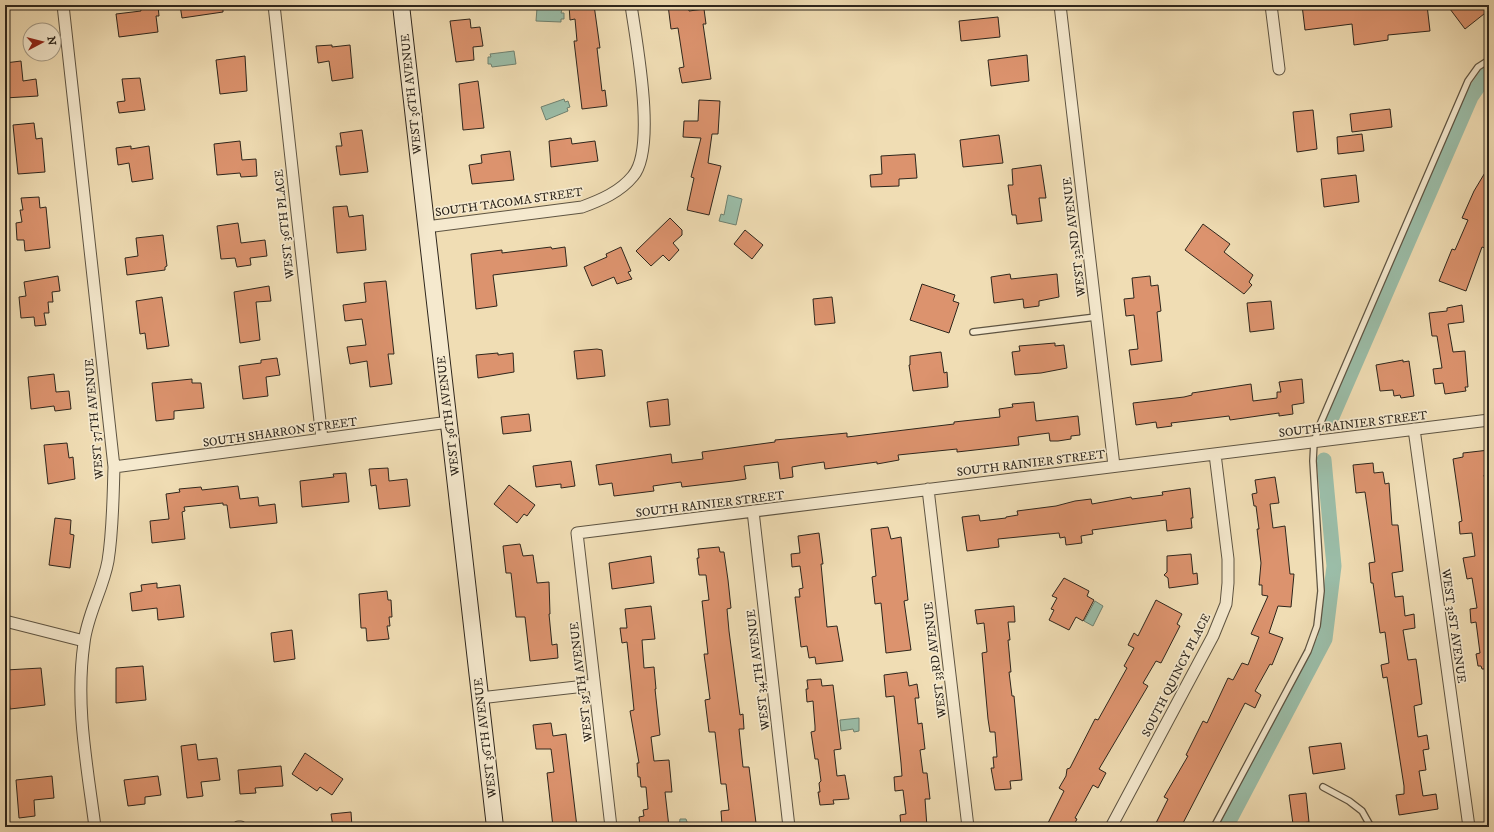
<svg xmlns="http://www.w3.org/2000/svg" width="1494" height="832" viewBox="0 0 1494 832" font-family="'IM FELL DW Pica',serif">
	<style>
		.water { fill: #9bbda8; stroke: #6f8170 }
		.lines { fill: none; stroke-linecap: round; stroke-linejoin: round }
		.canal { stroke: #9bbda8; stroke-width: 15 }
		.building { fill: #dc936e; stroke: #2e261c }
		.lane-casing { stroke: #5e5442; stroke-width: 8 }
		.street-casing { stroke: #5e5442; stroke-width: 13 }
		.secondary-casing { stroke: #2e261c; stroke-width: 18 }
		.lane { stroke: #f5e9ce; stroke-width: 5.5 }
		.street { stroke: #f5e9ce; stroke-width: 11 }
		.secondary { stroke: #f5e9ce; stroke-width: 16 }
		.labels { text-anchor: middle; stroke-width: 3.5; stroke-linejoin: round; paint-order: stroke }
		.street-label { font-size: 12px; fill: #2e261c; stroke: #f5e9ce }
	</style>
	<rect width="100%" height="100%" fill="#f0ddb4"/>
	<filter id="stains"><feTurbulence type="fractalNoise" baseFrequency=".005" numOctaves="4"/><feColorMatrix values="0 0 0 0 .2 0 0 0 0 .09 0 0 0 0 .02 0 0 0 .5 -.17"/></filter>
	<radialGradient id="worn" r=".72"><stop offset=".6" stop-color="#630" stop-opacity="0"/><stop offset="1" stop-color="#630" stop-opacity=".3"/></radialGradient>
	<path class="water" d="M537 8 562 9 561 13H564V19H561V22L536 21Z
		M514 51 516 64 492 67 491 64H488V57H491L490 54Z
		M564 99 565 102 568 101 570 107 567 108 568 111 546 120 541 107Z
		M728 195 742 199 736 225 719 221 721 214 724 215Z
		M1095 601 1103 606 1093 626 1084 621Z
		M859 718V731L854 732 853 729 841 731 840 720Z
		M680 819H686L689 827H679Z"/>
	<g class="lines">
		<path class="canal" d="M1329 424 1471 97 1489 71
			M1226 827 1325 639 1334 566 1324 460"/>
	</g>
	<path class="building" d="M140 5H158L159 16H156L158 32 119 37 116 14 141 11Z
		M180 5H223V12L182 18Z
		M569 5H594L600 48H597L602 91 605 90 607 106 582 109 574 41H577L575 19 570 20Z
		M668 5H688L689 11 704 9 706 24H703L711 79 682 83 679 68 684 67 678 28 671 29Z
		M1302 5H1333V8L1360 5H1427L1430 31 1388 35V40L1354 45 1352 24 1305 30Z
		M1447 5H1489V10L1465 29Z
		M998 17 1000 37 961 41 959 21Z
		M470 19 471 28 480 27 483 46 473 47 474 60 456 62 450 21Z
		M332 45V47L350 45 353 78 332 81 329 61 318 63 316 46Z
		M1027 55 1029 81 991 86 988 60Z
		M245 56 247 91 220 94 216 60Z
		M21 61 23 81 36 79 38 96 5 98V63Z
		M140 78 145 110 119 113 117 102 125 101 122 79Z
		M478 81 484 128 463 130 459 84Z
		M699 100 720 101 718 134H712L708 163 721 166 709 215 687 210 694 178 691 177 701 138 683 137 684 121H698Z
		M1390 109 1392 127 1352 132 1350 114Z
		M1313 110 1317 149 1297 152 1293 112Z
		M34 123 36 139 42 138 45 172 18 174 13 125Z
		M362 130 368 172 340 175 336 146H342L340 133Z
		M1362 134 1364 151 1338 154 1337 137Z
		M999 135 1003 163 963 167 960 140Z
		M571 138 572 144 595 141 598 161 551 167 549 141Z
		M240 141 242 160 256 159 257 176 241 177 240 173 217 175 214 144Z
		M131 146V149L149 146 153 179 132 182 129 163 118 165 116 148Z
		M510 151 514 180 472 184 469 165 482 163 481 155Z
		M915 154 917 178 899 179V186L871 187 870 175 882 174 881 156Z
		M1041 165 1046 198H1039L1042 221 1017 224 1016 215H1012L1008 185H1013L1012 169Z
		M1489 166V240L1485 248 1482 247 1466 291 1439 281 1452 249 1455 250 1468 220 1462 218 1474 191Z
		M1356 175 1359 202 1324 207 1321 179Z
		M39 197 40 208 46 207 50 248 25 251 24 240H17L16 223 22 222 20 210H23L21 198Z
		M347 206 349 217 363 215 366 250 337 253 333 207Z
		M670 218 682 230V235L673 243 679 250 669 261 663 255 651 266 636 251Z
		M238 223 241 243 265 240 267 256 250 258 251 265 237 267 235 258 221 259 217 226Z
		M1203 224 1230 244 1224 252 1253 275 1249 282 1252 285 1244 294 1185 250Z
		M745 230 763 245 752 259 734 244Z
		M163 235 167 266 165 267V270L127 275 125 258 138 256 136 238Z
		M551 247 552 249 565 247 567 266 493 275 497 306 476 309 471 254 502 250V253Z
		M621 247 631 271 628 272 632 279 617 284 614 277 592 286 584 267 607 257 606 254Z
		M1010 274 1011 279 1057 274 1059 297 1039 301V306L1024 308 1023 299 994 303 991 277Z
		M58 276 60 291 52 292 53 302H48L49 313H44L46 325 35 326 34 317 21 318 19 297 26 296 24 282Z
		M1150 276 1151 286 1158 285 1161 311 1157 312 1162 361 1131 365 1129 350 1138 349 1134 315 1126 316 1124 299 1134 298 1132 278Z
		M386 281 394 354H388L392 384 370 387 367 361 350 364 347 347 366 345 362 319 345 321 343 305 366 302 364 283Z
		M922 284 955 295 953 301 959 303 949 333 910 320Z
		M269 286 271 301 256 302 260 340 240 343 234 292Z
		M162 297 169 346 147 349 145 333 140 334 136 301Z
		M832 297 835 323 815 325 813 299Z
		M1271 301 1274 329 1250 332 1247 303Z
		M1462 305 1464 322 1448 324 1453 352 1465 351 1468 387H1465L1466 391 1445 394 1443 383 1435 384 1433 369 1442 368 1437 336H1432L1429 313 1447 311V308Z
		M1055 343V346L1064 345 1067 368 1041 373 1015 375 1012 352 1020 351 1019 346Z
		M597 349 602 350 605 376 577 379 574 351Z
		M941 352 944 373 947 372 948 387 913 391 909 365H910V356Z
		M498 353V355L513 353 514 372 478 378 476 355Z
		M277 358 280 375 266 377 268 396 243 399 239 366 261 363V360Z
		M1403 360V362L1409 361 1414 396 1401 398 1400 395 1394 396 1393 390 1380 391 1376 365Z
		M54 374 56 392 69 391 71 409 55 411 54 406 31 409 28 377Z
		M192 379V383H201L204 408 174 411V419L156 421 152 383Z
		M1302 379 1304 403 1292 405 1293 414 1279 416V413L1230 420 1229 416 1171 423 1172 426 1157 428 1156 422 1136 425 1133 403 1184 397 1192 395V393L1251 384 1253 401 1277 398V392H1281L1279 382Z
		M668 399 670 425 650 427 647 402Z
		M1034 402 1036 421 1078 416 1080 435 1071 436V439L1058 441H1050L1049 433 1018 437 1019 445 957 452V449L898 455 899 460 877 464V462L825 469 824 462 803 465 792 467 793 477 780 479 778 462 744 466 746 479 733 481 682 487 681 482 653 486 654 491 614 496 612 483 599 485 596 465 671 454 672 463 703 459 702 452 775 442V440L847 433V437L954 424V422L1000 417 999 409 1013 407 1012 404Z
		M529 414 531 431 503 434 501 417Z
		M67 443 69 458 73 457 75 479 48 484 44 445Z
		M1489 450V474L1484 475 1489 499V669H1482L1481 666H1478L1476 654 1480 653 1476 622 1471 623 1470 609 1477 608 1472 578 1467 579 1463 558 1475 556 1472 533 1460 534 1459 522 1462 521 1453 459 1463 457V453Z
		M571 461 575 486 561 488V484L536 487 533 466Z
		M1373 463 1374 473 1383 472 1385 484 1389 483 1392 525H1398L1403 571 1392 573 1395 597 1403 596 1405 616 1414 614 1415 628 1403 630 1408 660 1416 659 1418 673 1422 704 1414 706 1418 737 1427 735 1429 749 1423 750 1426 770 1419 771 1423 796 1436 794 1438 809 1399 815 1396 795 1404 794V786L1387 677 1383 678 1381 665 1389 663 1385 632 1380 633 1373 583H1371L1369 563 1375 562 1365 492 1356 493 1353 465Z
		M388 468 389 481 407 479 410 506 379 509 376 485 371 486 369 469Z
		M346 473 349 502 302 507 300 481 334 477 333 474Z
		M1275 477 1279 503 1270 504 1273 528 1285 526 1290 574H1294L1291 607 1278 606 1269 633 1283 638 1272 665 1270 664 1255 691 1261 695 1255 708 1245 703 1181 827H1154L1168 799 1164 797 1188 756 1186 755 1203 721 1207 723 1228 678 1233 680 1242 663 1248 665 1259 637 1251 634 1268 596 1262 595V585H1259L1261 563 1257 529H1259L1256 506H1254L1252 494 1257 493 1255 480Z
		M509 485 535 505 527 516 524 514 517 523 494 504Z
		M238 486 240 499 258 497 259 506 275 504 277 523 230 528 227 505H223V503L184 507 185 511 182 512 185 539 152 543 150 521 169 519 166 494 180 492 179 489 201 487 202 490Z
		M1190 488 1193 518H1191L1192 528 1167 531 1166 520 1092 530 1093 534 1081 536 1082 543 1066 545 1065 537 1060 538 1059 533 998 539 999 547 967 551 962 517 979 515 980 521 1006 518V517L1018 515 1017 511 1056 506 1075 501 1091 499 1092 504 1131 497 1132 499 1163 495 1162 492Z
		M55 518 71 520 70 534 74 535 70 568 49 565Z
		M888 527 891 539 901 537 908 600 904 601 911 650 886 653 881 603 875 604 872 577 876 576 871 529Z
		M819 533 823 564H821L827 627 837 626 843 661 816 664 815 657 809 658 807 646 801 647 795 597H800L799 589 803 588 800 566 792 567 791 554 800 553 798 536Z
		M520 544 523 556 533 555 537 583 549 582 550 614H549L552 645 557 644 558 658 530 661 525 617H516L511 573H506L503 546Z
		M719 547 720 552H724L728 580 731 608 727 609 729 631 740 715 743 714 744 729H739L743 767H749L756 823H752V827H730V824L722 825 721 811 729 810 726 784H721L715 732H709L705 700 710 699 704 654H708L702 601 709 600 706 575H699L697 558H699L698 549Z
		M1191 554 1193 574 1197 573 1198 584 1169 588 1168 578 1164 575 1167 572V556Z
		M651 556 654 583 612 589 609 563Z
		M1064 578 1089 591 1087 596 1094 600 1083 621 1076 617 1069 630 1049 620 1054 610 1051 609 1057 598 1052 596Z
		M157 583V588L180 585 184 617 158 620 157 608 132 611 130 593 142 591 141 585Z
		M387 591 388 600H391L392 617H389L390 626H387L389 639 367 641 366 628H361L359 594Z
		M1156 600 1182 614 1177 624 1180 626 1161 663 1156 661 1143 683 1148 686 1099 769 1106 773 1098 788 1093 785 1075 818 1077 819 1073 827H1046L1064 791 1059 788 1066 776 1067 769 1070 768 1095 719 1098 720 1127 668 1124 666 1134 648 1128 645 1134 633 1138 636Z
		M651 606 655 639 642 640 644 668 654 667 656 689H655L660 735 651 737 654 761 669 760 672 792H665L669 827H640L639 817 644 816 643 810 648 809 646 787H641L640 777H638L637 763H639L630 711 634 710 627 642 622 643 620 628H627L625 609Z
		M1014 606 1015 622H1008L1010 640H1008L1011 672H1009L1012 696H1014L1022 780 1010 781 1011 789 995 790 991 768H994L993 757H997L995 732H990L988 719 982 653 987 652 984 623 977 624 975 610Z
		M292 630 295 659 274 662 271 633Z
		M143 666 146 700 116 703V668Z
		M41 668 45 705 10 709 6 670Z
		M907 672 909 686 917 684 919 698H915L918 724 922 723 925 749 920 750 923 773H927L930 799H925L927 827H901L900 815 906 814 903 790 895 791 894 777 902 776 901 763 894 696 886 697 884 675Z
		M821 679 822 686 833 685 841 749 834 750 837 776 845 775 849 799 833 800 834 804 820 805 818 792H820L819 783 821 781 818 759H815L811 732 815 731V726L813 701 807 702 806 689H808L807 680Z
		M551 723 553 736 566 734 577 827H553L547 773 554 772 551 749H536L533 725Z
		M1341 743 1345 769 1313 774 1309 747Z
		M196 744 198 760 217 758 220 780 201 782 203 796 187 798 181 746Z
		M305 753 343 779 332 795 320 787 317 791 292 774Z
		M281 766 283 786 255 788 256 793 240 794 238 770Z
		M52 776 54 798 34 800 35 816 19 818 16 780Z
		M158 776 161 795 145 797V804L128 806 124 780Z
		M1306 793 1309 822 1293 824 1289 795Z
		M351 812 352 827H333L331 814Z"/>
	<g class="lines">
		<g class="lane-casing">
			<path id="lane" d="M973 332 1096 317
				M1323 787 1349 801 1362 811 1371 827
				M1214 827 1308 651 1317 626 1321 591 1313 461 1314 442 1321 422 1468 81 1478 67 1489 60"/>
		</g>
		<g class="street-casing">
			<path id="street" d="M63 5 114 467C113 498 113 530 108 561 103 589 87 615 84 643 75 705 87 765 95 827
				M274 5 322 439
				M1060 5 1114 466
				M1271 5 1279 69
				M426 227 582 207C601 200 620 192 633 176 657 148 636 41 631 5
				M1414 429 1469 827
				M114 467 449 422
				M928 489 968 827
				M753 511 789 827
				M5 621 84 641
				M480 698 594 685
				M238 827H241
				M611 827 577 533 1489 420
				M1111 827 1213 636 1226 604 1228 583V559L1215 454"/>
		</g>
		<g class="secondary-casing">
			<path id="secondary" d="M401 5 495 827"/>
		</g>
		<use href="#lane" class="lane"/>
		<use href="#street" class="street"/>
		<use href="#secondary" class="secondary"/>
	</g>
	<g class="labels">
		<g class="street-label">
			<text transform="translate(411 94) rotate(-96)" y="4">WEST 36TH AVENUE</text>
			<text transform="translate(509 202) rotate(-8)" y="4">SOUTH TACOMA STREET</text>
			<text transform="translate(284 224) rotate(-96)" y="4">WEST 36TH PLACE</text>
			<text transform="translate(1074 237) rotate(-97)" y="4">WEST 32ND AVENUE</text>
			<text transform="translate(448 416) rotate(-97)" y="4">WEST 36TH AVENUE</text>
			<text transform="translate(94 419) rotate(-95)" y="4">WEST 37TH AVENUE</text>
			<text transform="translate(1353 424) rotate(-7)" y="4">SOUTH RAINIER STREET</text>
			<text transform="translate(280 432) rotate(-8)" y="4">SOUTH SHARRON STREET</text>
			<text transform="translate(1031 463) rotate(-7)" y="4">SOUTH RAINIER STREET</text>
			<text transform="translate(710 504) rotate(-7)" y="4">SOUTH RAINIER STREET</text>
			<text transform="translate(1454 626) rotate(82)" y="4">WEST 31ST AVENUE</text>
			<text transform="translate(935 660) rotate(-97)" y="4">WEST 33RD AVENUE</text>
			<text transform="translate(758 670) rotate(-97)" y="4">WEST 34TH AVENUE</text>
			<text transform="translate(1176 675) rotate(-63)" y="4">SOUTH QUINCY PLACE</text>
			<text transform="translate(581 682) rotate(-97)" y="4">WEST 35TH AVENUE</text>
			<text transform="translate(485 738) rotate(-97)" y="4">WEST 36TH AVENUE</text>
		</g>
	</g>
	<rect width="1494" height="832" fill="none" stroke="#f0ddb4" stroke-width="20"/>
	<rect x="6" y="6" width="1482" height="820" fill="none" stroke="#2e261c" stroke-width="2"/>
	<rect x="10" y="10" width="1474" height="812" fill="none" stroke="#2e261c"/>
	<g transform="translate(42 42) rotate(83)"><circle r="19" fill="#f5e9ce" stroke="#a59b87"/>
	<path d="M0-3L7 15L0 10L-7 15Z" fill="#8f2418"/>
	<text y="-6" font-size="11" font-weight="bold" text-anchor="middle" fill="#2e261c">N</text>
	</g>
	<rect width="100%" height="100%" filter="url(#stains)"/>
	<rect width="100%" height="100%" fill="url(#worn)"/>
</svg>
